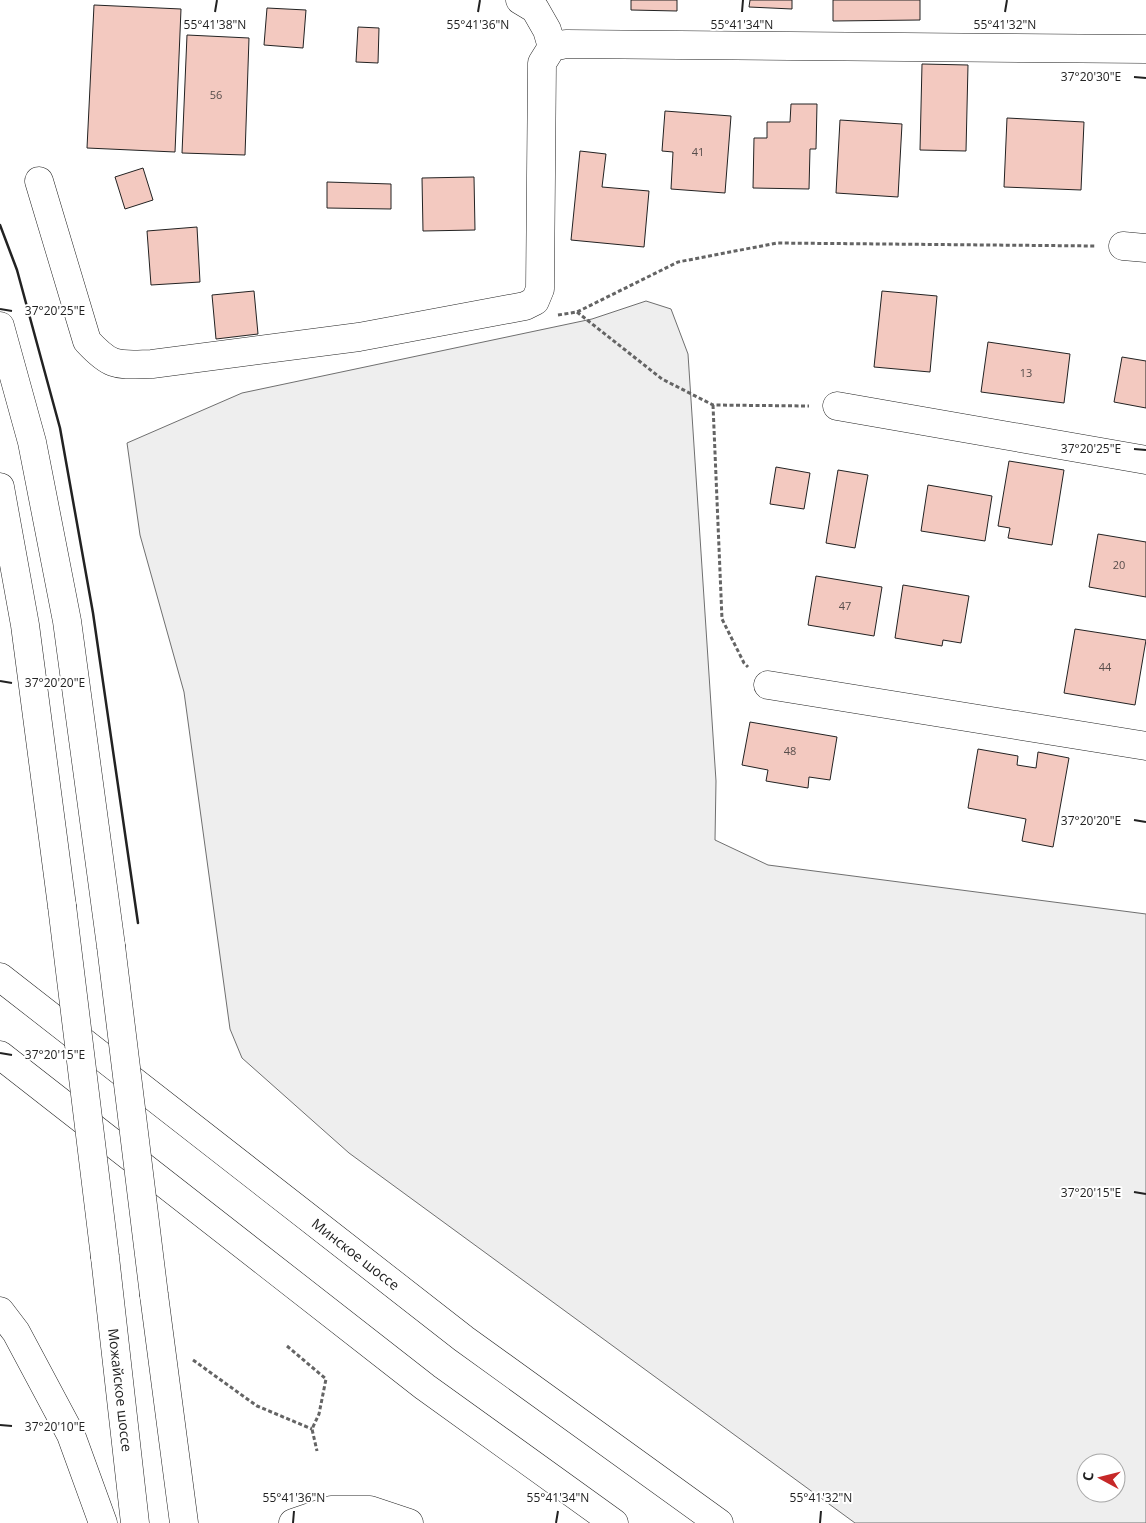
<svg xmlns="http://www.w3.org/2000/svg" width="1146" height="1523" viewBox="0 0 1146 1523" font-family="'Open Sans',sans-serif">
	<style>
		.green { fill: #eee; stroke: #6f6f6f; fill-rule: evenodd }
		.building { fill: #f3c9c0; stroke: #222 }
		.lines { fill: none; stroke-linecap: round; stroke-linejoin: round }
		.minor-casing { stroke: #222; stroke-width: 29 }
		.major-casing { stroke: #222; stroke-width: 29 }
		.highway-casing { stroke: #222; stroke-width: 29 }
		.path { stroke: #646464; stroke-width: 3; stroke-dasharray: 4 2.5; stroke-linecap: butt }
		.minor { stroke: #fff; stroke-width: 28 }
		.major { stroke: #fff; stroke-width: 28 }
		.highway { stroke: #fff; stroke-width: 28 }
		.major-bridge-casing { stroke: #222; stroke-width: 29; stroke-linecap: butt }
		.major-bridge { stroke: #fff; stroke-width: 28 }
		.wall { stroke: #222; stroke-width: 2.5 }
		.ticks { fill: none; stroke: #222; stroke-width: 2 }
		.labels { text-anchor: middle; stroke-width: 4; stroke-linejoin: round; paint-order: stroke }
		.number-label { font-size: 11px; fill: #564c4a }
		.street-label { font-size: 14px; fill: #222; stroke: #fff }
		.ticks-label { font-size: 12px; text-anchor: middle; fill: #222; stroke: #fff; stroke-width: 4; stroke-linejoin: round; paint-order: stroke }
	</style>
	<rect width="100%" height="100%" fill="#fff"/>
	<path class="green" d="M646 301 671 309 688 354 716 781 715 840 768 865 1146 914V1523H855L349 1153 242 1058 230 1029 184 692 140 535 127 443 242 393 592 319ZM1086 1463H1116V1493H1086Z"/>
	<path class="building" d="M631 0H677V11L631 10Z
		M750 0H792V9L749 7Z
		M833 0H920V20L833 21Z
		M94 5 181 9 175 152 87 148Z
		M267 8 306 10 303 48 264 45Z
		M358 27 379 28 378 63 356 62Z
		M187 35 249 38 245 155 182 153Z
		M922 64 968 65 966 151 920 150Z
		M791 104H817L816 149H810L809 189 753 188 754 138H767V122H790Z
		M665 111 731 116 725 193 671 189 673 152 662 151Z
		M1007 118 1084 122 1081 190 1004 187Z
		M840 120 902 124 898 197 836 193Z
		M580 151 606 154 602 187 649 191 644 247 571 240Z
		M143 168 153 200 125 209 115 177Z
		M474 177 475 230 423 231 422 178Z
		M327 182 391 184V209L327 208Z
		M197 227 200 282 151 285 147 231Z
		M254 291 258 334 216 339 212 295Z
		M882 291 937 296 930 372 874 367Z
		M988 342 1070 354 1064 403 981 392Z
		M1122 357 1146 361V408L1114 402Z
		M1009 461 1064 470 1052 545 1008 538 1010 528 998 526Z
		M776 467 810 473 804 509 770 504Z
		M838 470 868 475 855 548 826 543Z
		M928 485 992 496 985 541 921 531Z
		M1098 534 1146 542V597L1089 587Z
		M816 576 882 587 874 636 808 625Z
		M903 585 969 596 961 643 943 640 942 646 895 638Z
		M1075 629 1146 640 1135 705 1064 693Z
		M750 722 837 737 830 780 809 777 808 788 766 781 768 770 742 765Z
		M978 749 1018 756 1017 765 1036 768 1038 752 1069 758 1053 847 1022 841 1026 819 968 808Z"/>
	<g class="lines">
		<g class="minor-casing">
			<path id="minor" d="M520 0 535 9 547 30 552 47
				M39 181 87 341C112 368 117 365 152 364L359 337 525 306 535 301 540 289 542 63 552 47 566 44 1146 49
				M1123 246 1146 248
				M837 406 1146 460
				M768 685 1146 746"/>
		</g>
		<g class="major-casing">
			<g id="major">
				<path d="M0 326 32 442 67 621 111 946"/>
				<path d="M0 487 25 625 62 906"/>
				<path id="s1" d="M105 1257 135 1523"/>
				<path d="M154 1295 184 1523"/>
				<path d="M0 1311 16 1332 71 1435 103 1523"/>
				<path d="M293 1523 331 1510H370L409 1523"/>
			</g>
		</g>
		<g class="highway-casing">
			<g id="highway">
				<path id="s2" d="M0 977 464 1339 719 1523"/>
				<path d="M0 1055 425 1387 614 1523"/>
			</g>
		</g>
		<path class="path" d="M577 312 662 379 713 405 809 406
			M558 315 577 312 678 262 777 243 1096 246
			M713 405 722 619 744 663 748 667
			M287 1346 326 1379 319 1414 312 1429 317 1451
			M193 1360 257 1406 312 1429"/>
		<use href="#minor" class="minor"/>
		<use href="#major" class="major"/>
		<use href="#highway" class="highway"/>
		<g class="major-bridge-casing">
			<path id="major-bridge" d="M62 906 105 1257
				M111 946 154 1295"/>
		</g>
		<use href="#major-bridge" class="major-bridge"/>
		<path class="wall" d="M0 225 17 270 60 428 93 613 138 923"/>
	</g>
	<path class="ticks" d="M215 12 217 0M478 12 480 0M742 12 743 0M1005 12 1007 0M1134 77 1146 78M0 309 12 311M1134 449 1146 450M0 681 12 683M1134 820 1146 822M0 1053 12 1055M1134 1192 1146 1194M0 1425 12 1426M293 1523 294 1511M556 1523 558 1511M820 1523 821 1511"/>
	<g class="labels">
		<g class="number-label">
			<text x="216" y="99">56</text>
			<text x="698" y="156">41</text>
			<text x="1026" y="377">13</text>
			<text x="1119" y="569">20</text>
			<text x="845" y="610">47</text>
			<text x="1105" y="671">44</text>
			<text x="790" y="755">48</text>
		</g>
		<g class="street-label">
			<text dy="5" stroke="none"><textPath href="#s2" startOffset="451">Минское шоссе</textPath></text>
			<text dy="5" stroke="none"><textPath href="#s1" startOffset="134">Можайское шоссе</textPath></text>
		</g>
	</g>
	<g class="ticks-label">
		<text x="215" y="29">55°41'38"N</text>
		<text x="478" y="29">55°41'36"N</text>
		<text x="742" y="29">55°41'34"N</text>
		<text x="1005" y="29">55°41'32"N</text>
		<text x="1091" y="81">37°20'30"E</text>
		<text x="55" y="315">37°20'25"E</text>
		<text x="1091" y="453">37°20'25"E</text>
		<text x="55" y="687">37°20'20"E</text>
		<text x="1091" y="825">37°20'20"E</text>
		<text x="55" y="1059">37°20'15"E</text>
		<text x="1091" y="1197">37°20'15"E</text>
		<text x="55" y="1431">37°20'10"E</text>
		<text x="294" y="1502">55°41'36"N</text>
		<text x="558" y="1502">55°41'34"N</text>
		<text x="821" y="1502">55°41'32"N</text>
	</g>
	<g transform="translate(1101 1478) rotate(277)"><circle r="24" fill="#ffffff" stroke="#a7a7a7"/>
	<path d="M0-4L9 19L0 12L-9 19Z" fill="#c62828"/>
	<text y="-8" font-size="14" font-weight="bold" text-anchor="middle" fill="#222222">С</text>
	</g>
</svg>
